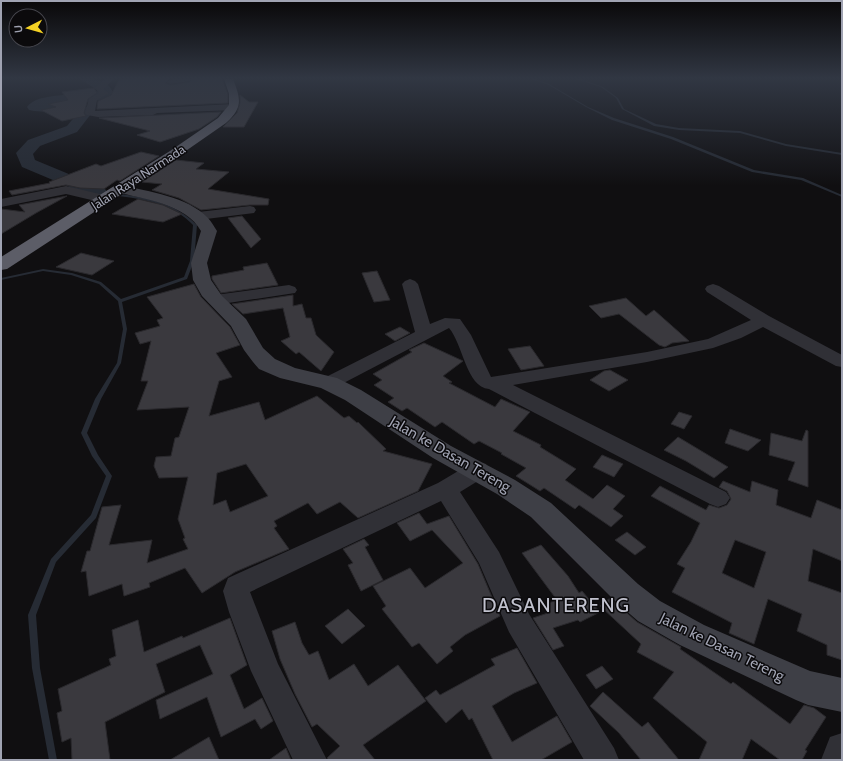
<svg xmlns="http://www.w3.org/2000/svg" width="843" height="761" viewBox="0 0 843 761" font-family="Cabin,sans-serif">
	<style>
		.lines { fill: none; stroke-linecap: round; stroke-linejoin: round }
		.stream { fill: #262b34; fill-rule: evenodd }
		.river { fill: #262b34; fill-rule: evenodd }
		.building { fill: #3a393e; stroke: #2a292d; fill-rule: evenodd }
		.street { fill: #303036; fill-rule: evenodd }
		.secondary { fill: #3e3f46; fill-rule: evenodd }
		.highway { fill: #5c5d67; fill-rule: evenodd }
		.labels { text-anchor: middle; stroke-width: 3; stroke-linejoin: round; paint-order: stroke }
		.far-street-label { font-size: 13px; fill: #a0a3b2; stroke: #0b0a0c }
		.street-label { font-size: 15px; fill: #a0a3b2; stroke: #0b0a0c }
		.near-quarter-label { font-size: 20px; letter-spacing: 1px; fill: #c1c2ce; stroke: #0b0a0c }
	</style>
	<rect width="100%" height="100%" fill="#100f11"/>
	<g class="lines">
		<path class="stream" d="M530 79H534L549 84 588 107 614 118 673 137 754 170 803 178 842 195V197L801 180 752 172 671 139 612 120 586 107 547 84Z
			M576 79H580L603 87 618 98 624 109 656 124 679 128 740 131 786 144 842 153V155L786 146 740 133 679 130 654 126 622 109 616 98 601 87Z
			M97 192C104 192 112 193 119 194 147 197 176 204 197 225L194 261 187 279 122 302 127 329 121 363 101 399 87 433 98 455 112 476 96 518 56 562 36 615 40 668 57 760H49L32 668 28 615 51 559 91 515 106 476 92 456 81 433 95 399 117 363 123 329 118 301 99 284 71 275 43 271 1 280V278L43 269 72 273 101 282 121 299 184 277 190 261 193 225C190 222 187 219 184 217 160 199 127 197 98 194L96 193Z"/>
		<path class="river" d="M80 79C92 79 109 79 113 93 105 105 69 101 55 104L90 107 92 110 91 114 77 132 40 146 33 154 35 160 105 189 108 193 105 197 98 199 22 167 16 153 28 140 67 126 77 114 34 111 29 110 27 107C38 91 82 97 99 91Z"/>
	</g>
	<path class="building" d="M133 79H169L165 83 170 85 190 82 192 79H222L228 94V103L97 109 98 101 111 95 119 80Z
		M94 88 97 93 88 99 84 113 86 116 62 121 41 110 56 107 48 104 68 100 62 92Z
		M240 95 249 102H258L244 127H223L237 113 240 103Z
		M221 112 217 117 199 129 160 142 137 135 150 131 99 118Z
		M141 152 159 156 120 181 117 180 104 189 80 188 66 185 12 195 9 191 50 183 49 182 96 164 101 166Z
		M176 160 204 163 196 169 229 172 208 189 269 199 268 205H250L201 210 179 198 152 190 162 184 142 182Z
		M67 196 36 213 1 234V209L25 212 19 205Z
		M138 199 163 205 182 214 163 222 112 214Z
		M242 216 261 239 251 248 228 218Z
		M81 253 114 261 92 275 56 267Z
		M267 263 278 285 221 293 212 279V276L244 270 243 267Z
		M377 271 390 300 374 302 362 273Z
		M194 284 201 297 230 327 240 345 216 353 232 377 219 381 209 416 259 402 265 420 317 396 344 418 349 416 357 423 358 422 386 449 383 451 432 464 418 491 358 518 340 502 317 514 308 503 274 521 277 526 274 528 289 549 235 572 202 593 185 568 149 583 150 587 124 596 122 584 89 596 86 571 81 572 87 551H90L102 507 121 505 109 545 152 540 147 563 188 549 183 539 185 538 178 519 188 477 159 478 154 466 156 457 171 456 175 438 179 437 189 407 137 410 148 381H141L151 341 140 344 135 333 160 326 157 320 163 318 147 297ZM246 464 268 496 230 512 226 500 213 505 217 473Z
		M293 295V306L302 304 306 318H311L316 335 334 352 321 371 299 352 296 354 281 341 290 337 283 308 243 314 232 304Z
		M626 298 646 316 654 310 689 341 672 343 665 347 659 345 619 314 601 318 589 306Z
		M400 327 410 333 395 341 385 334Z
		M424 343 463 361 443 376 452 382 449 383 495 407 501 399 530 412 513 431 541 445 540 447 576 469 565 480 593 499 607 485 625 496 613 509 623 516 611 527 579 505 575 509 544 488 540 491 516 476 526 468 501 454 502 453 479 441 474 444 442 422 435 427 407 408 402 411 388 402 394 398 374 385 382 380 373 374 412 352 409 350Z
		M530 346 544 366 521 370 508 349Z
		M610 370 628 380 609 391 590 380 604 371Z
		M679 412 692 416 684 429 671 424Z
		M730 429 761 440 748 451 725 443Z
		M806 430 808 431V487L788 480 795 462 769 455 771 433 802 441Z
		M678 437 728 467 714 478 686 461 664 450Z
		M602 455 623 464 614 477 593 467Z
		M723 481 750 492 752 481 778 490 776 505 811 518 817 500 842 510V561L813 549 808 581 842 593V660L827 655V645L797 631 802 614 768 599 754 644 729 633 732 623 672 592 685 568 677 564 691 542 700 523 651 496 660 486 706 510 709 505 719 508 727 505 731 499 727 491 719 487ZM735 540 766 552 754 588 722 573Z
		M419 513 427 524 449 516 478 564 500 616 465 635 450 647 453 651 437 664 419 643 412 647 382 609 386 606 373 586 410 568 425 588 463 563 432 530 410 541 397 523Z
		M627 532 646 547 635 555 615 540Z
		M364 539 369 545 365 547 383 580 361 591 348 565 353 563 343 549Z
		M541 545 568 576 579 593 582 591 600 612 580 622 578 620 553 628 564 646 553 650 533 618 548 613 543 605 557 600 522 553Z
		M610 598 637 622 681 647 680 649 731 684 733 682 790 724 804 705 814 708 826 717 805 750 807 751 802 760H780L751 739 742 760H699L707 742 653 698 674 672 637 652 641 644 600 606Z
		M348 609 365 626 342 644 325 626Z
		M230 618 247 665 230 675 244 709 262 698 273 721 261 729 255 719 221 737 207 697 160 719 156 700 213 674 200 645 156 664 165 692 105 722 110 760H72L71 738 62 742 57 713 62 711 58 689 111 665 109 659 116 656 112 630 138 620 144 652 182 636 183 638Z
		M295 622 302 643 309 655 318 651 329 680 354 664 368 686 398 665 426 701 363 745 375 760H328L327 758 340 746 317 724 312 727 295 694 280 659 272 631Z
		M517 648 537 683 514 693 492 706 512 742 557 716 572 742 541 760H493L472 718 469 720 462 709 446 723 425 698 436 690 440 695 495 665 491 659Z
		M602 666 613 679 596 689 586 675Z
		M603 692 642 727 648 722 679 760H641L619 733 590 706Z
		M209 737 219 760H170Z
		M286 748 291 760H269Z"/>
	<g class="lines">
		<path class="street" d="M105 79H114L103 89 109 93 97 100 95 111 234 104 238 107 234 110 157 113 153 115 98 117 87 115 85 113 89 99 99 93 95 88Z
			M191 79 190 81 170 84 166 82 173 79Z
			M66 186 108 196 110 199 108 202 104 203 66 194 1 207V199Z
			M250 206 254 207 256 210 254 213 198 220 193 219 192 216 193 213 198 212Z
			M410 279 415 281 418 284 430 324 445 318 460 319 471 335 491 377 647 352 708 339 751 320 707 292 705 289 707 286 713 284 719 286 769 316 842 355V367L836 366 763 327 741 338 713 348 647 362 513 385 726 492 730 498 726 504 718 507 710 504 489 389C466 387 463 344 449 328L336 387 329 389 322 387 319 383 322 379 415 332 402 284 405 281Z
			M289 285 295 287 297 290 295 293 215 305 209 303 207 300 209 297 215 295Z
			M478 462 486 464 489 470 486 476 460 492 499 552 529 614 614 748 619 760H584L509 632 479 563 441 501 250 592 278 664 327 760H293L251 671 229 612 223 591 228 578 438 483 470 464Z
			M842 733V760H821L830 737Z"/>
		<path class="secondary" d="M121 185C149 192 187 196 208 218 212 222 214 227 217 231L207 263 211 280 222 296 246 319 263 348 275 359 295 368 337 378 361 390 451 446 515 480 551 503 638 584 660 601 704 625 810 671 842 678V712L808 705 796 700 680 645 638 621 616 602 531 517 497 494 433 458 345 400 321 388 280 378 259 369 253 362 244 350 231 326 202 296 193 280 191 263 201 231C186 204 144 199 116 192L114 189 116 186Z"/>
		<path class="highway" d="M224 79H233C241 100 243 107 226 123L154 173 7 269 1 270V257L170 151 218 118 229 105V94Z"/>
	</g>
	<linearGradient id="sky" x2="0" y2="1"><stop stop-color="#090809"/><stop offset="0.42" stop-color="#313743"/><stop offset="1" stop-color="#313743" stop-opacity="0"/></linearGradient>
	<rect width="843" height="186" fill="url(#sky)"/>
	<g class="labels">
		<g class="far-street-label">
			<text transform="translate(138 177) rotate(-33)" y="5">Jalan Raya Narmada</text>
		</g>
		<g class="street-label">
			<text transform="translate(450 454) rotate(30)" y="5">Jalan ke Dasan Tereng</text>
			<text transform="translate(722 647) rotate(26)" y="5">Jalan ke Dasan Tereng</text>
		</g>
		<g class="near-quarter-label">
			<text x="556" y="612">DASANTERENG</text>
		</g>
	</g>
	<rect width="843" height="761" fill="none" stroke="#a0a3b2" stroke-width="4"/>
	<g transform="translate(28 28) rotate(264)"><circle r="19" fill="#0b0a0c" stroke="#47474e"/>
	<path d="M0-3L7 15L0 10L-7 15Z" fill="#f4d124"/>
	<text y="-6" font-size="11" font-weight="bold" text-anchor="middle" fill="#a0a3b2">U</text>
	</g>
</svg>
